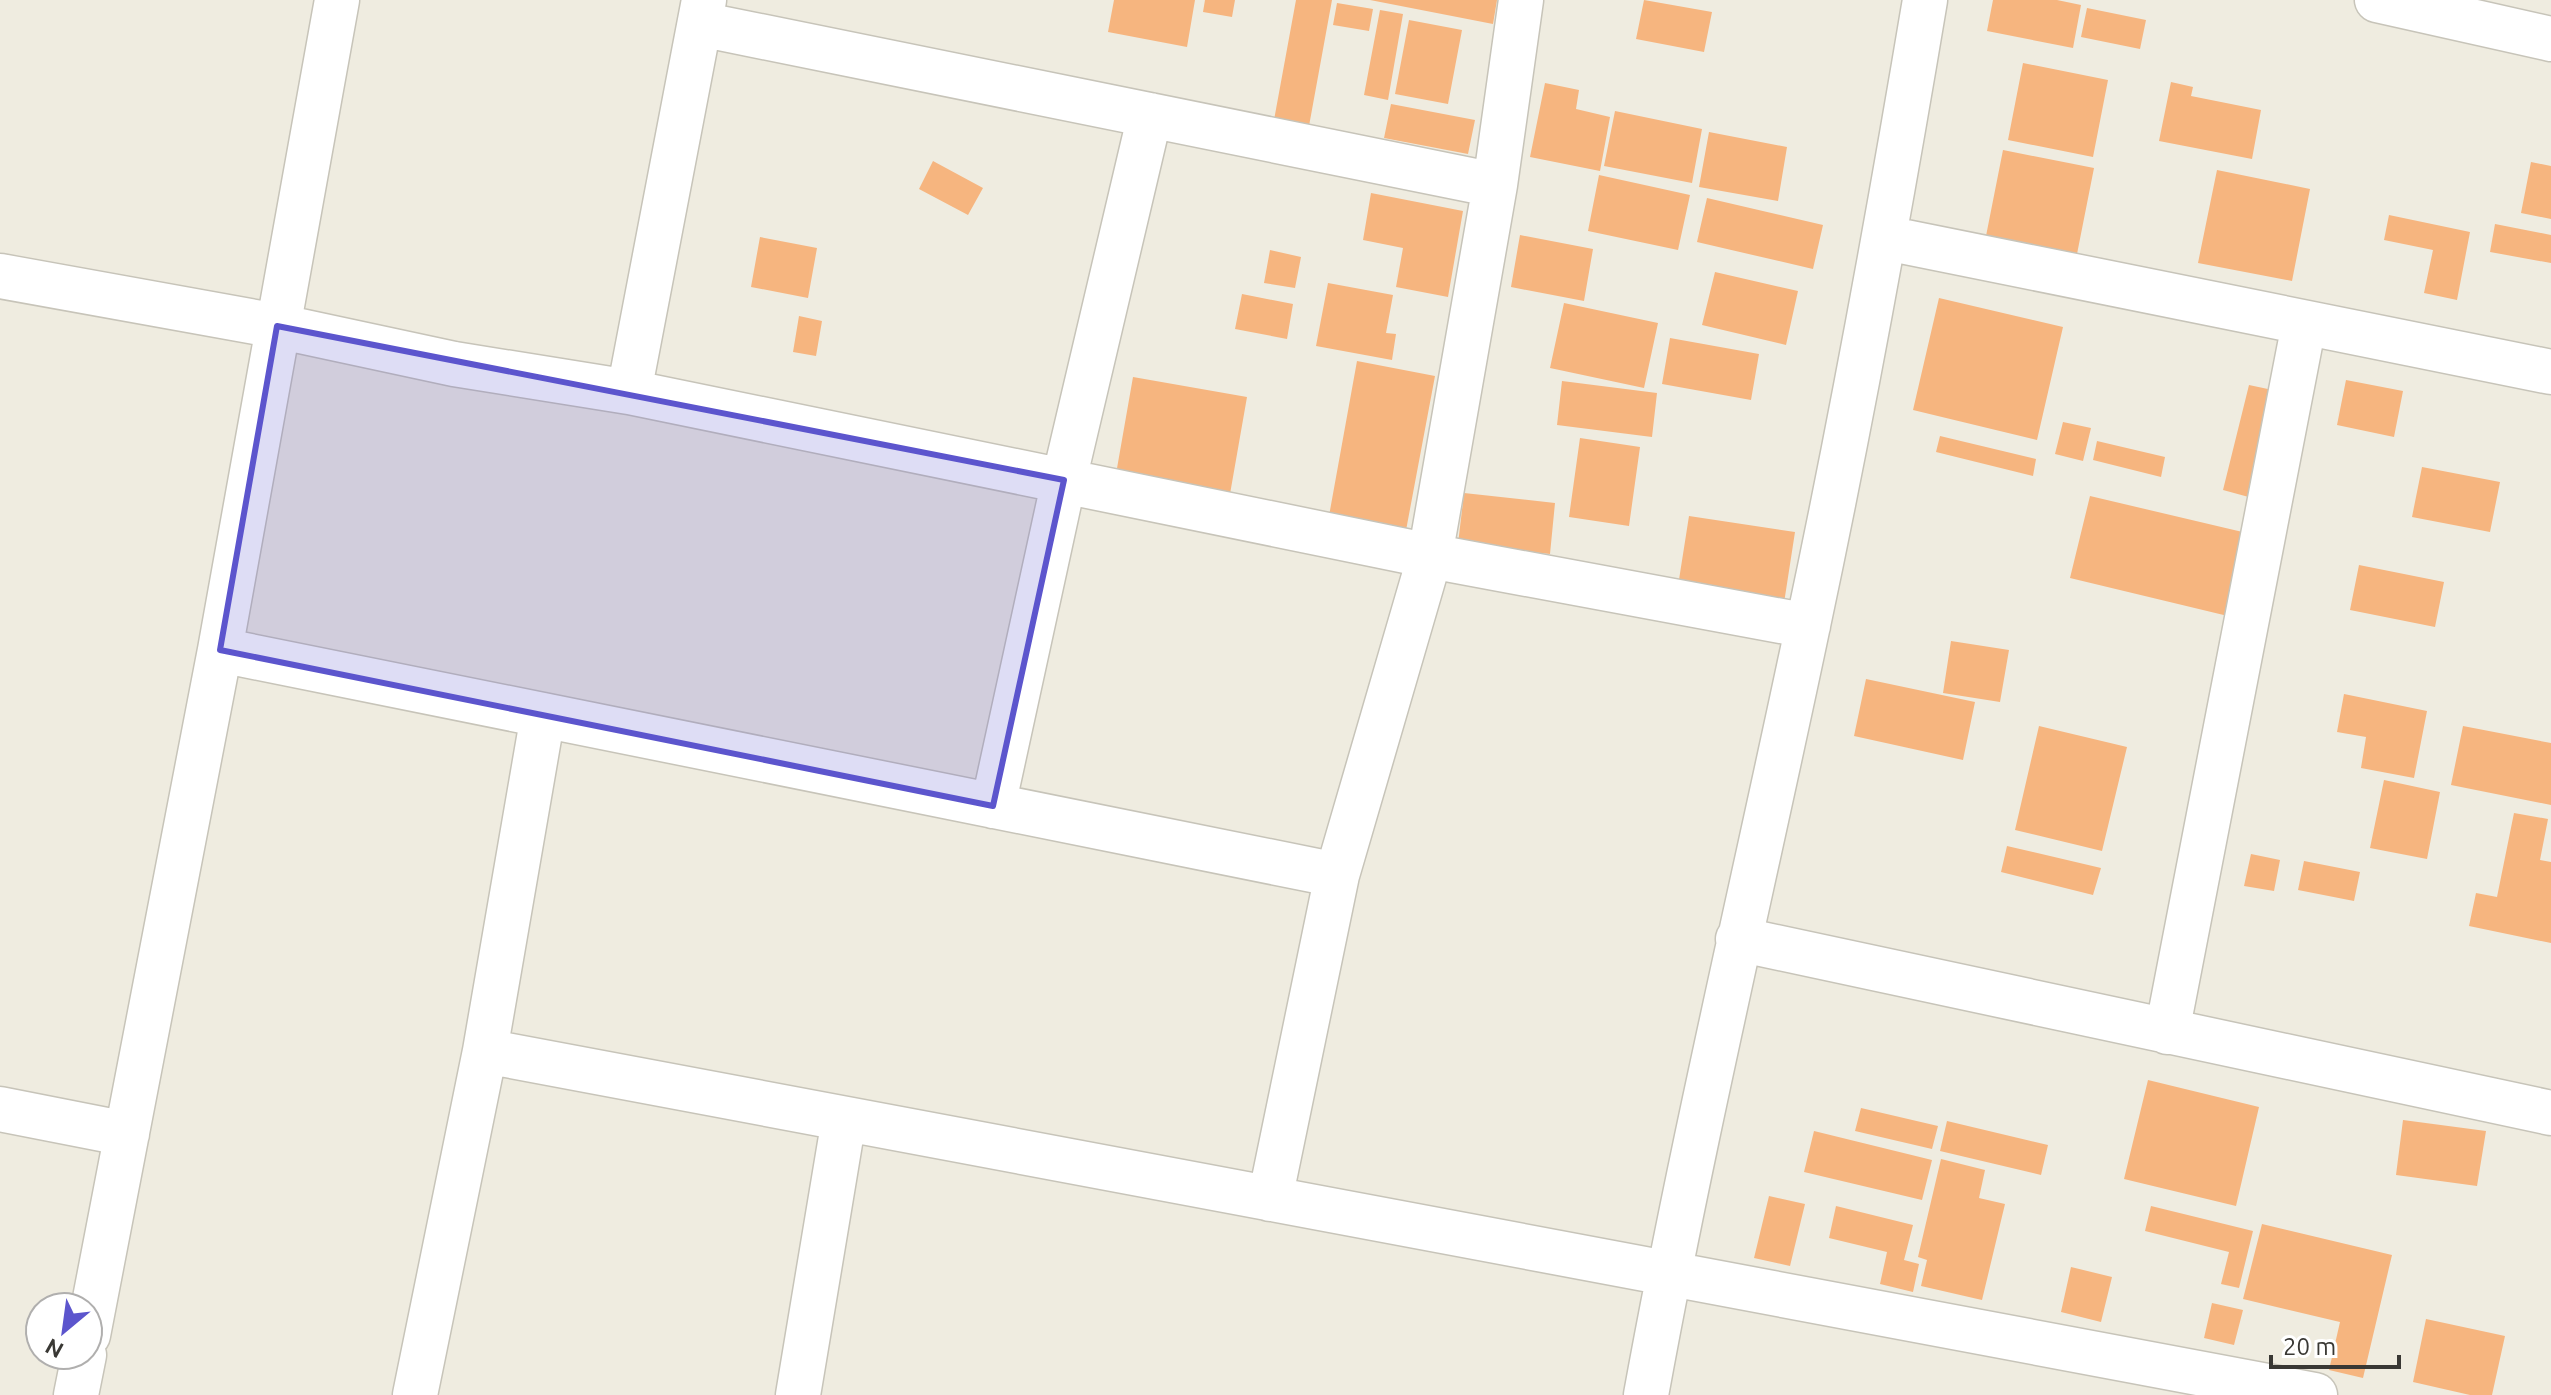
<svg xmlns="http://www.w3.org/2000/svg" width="2551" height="1395" viewBox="0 0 2551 1395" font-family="Ubuntu,sans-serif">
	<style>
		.building { fill: #f6b57f }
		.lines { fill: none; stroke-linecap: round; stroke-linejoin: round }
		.minor-casing { stroke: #c7c4b9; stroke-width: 47 }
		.tertiary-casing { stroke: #c7c4b9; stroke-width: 47 }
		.minor { stroke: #fff; stroke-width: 44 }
		.tertiary { stroke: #fff; stroke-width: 44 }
		.marked { fill: #5c55cd; fill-opacity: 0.2; stroke: #5c55cd; stroke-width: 6; stroke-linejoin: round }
	</style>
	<rect width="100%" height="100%" fill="#efece0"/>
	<path class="building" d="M1114 0H1195L1187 47 1108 32Z
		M1205 0H1235L1232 17 1203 12Z
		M1296 0H1332L1309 126 1274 120Z
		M1370 0H1497L1493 24Z
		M1644 0 1712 12 1704 52 1636 39Z
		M1993 0H2057L2081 5 2073 48 1987 31Z
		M1337 3 1373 9 1369 31 1333 25Z
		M2087 8 2146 20 2140 49 2081 37Z
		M1380 10 1403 14 1388 100 1364 95Z
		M1409 20 1462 30 1448 104 1395 94Z
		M2023 63 2108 80 2093 157 2008 140Z
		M2171 82 2193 87 2191 96 2261 110 2252 159 2159 141Z
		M1545 83 1579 90 1576 109 1610 117 1600 171 1530 157Z
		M1391 104 1475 120 1468 154 1384 138Z
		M1615 111 1702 129 1692 183 1604 166Z
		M1709 132 1787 147 1778 201 1699 187Z
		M2003 150 2094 168 2077 254 1986 236Z
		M933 161 983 188 968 215 919 189Z
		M2531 162 2551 166V219L2521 213Z
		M2217 170 2310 189 2292 281 2198 263Z
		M1599 175 1690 195 1678 250 1588 231Z
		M1371 193 1463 211 1448 297 1396 287 1403 248 1363 240Z
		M1707 198 1823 225 1813 269 1697 242Z
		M2389 215 2470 232 2457 300 2424 293 2433 250 2384 240Z
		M2495 224 2551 235V263L2490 252Z
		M1520 235 1593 249 1584 301 1511 287Z
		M760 237 817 248 808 298 751 287Z
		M1270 250 1301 257 1295 288 1264 283Z
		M1715 272 1798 291 1786 345 1702 325Z
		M1328 283 1393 295 1386 333 1396 334 1392 360 1316 346Z
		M1242 294 1293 304 1287 339 1235 329Z
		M1939 298 2063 327 2037 440 1913 410Z
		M1564 303 1658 323 1644 388 1550 368Z
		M799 316 822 321 816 356 793 352Z
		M1670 338 1759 354 1751 400 1662 384Z
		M1357 361 1435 376 1404 541 1327 527Z
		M1133 377 1247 397 1230 494 1116 474Z
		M2346 380 2403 391 2394 437 2337 425Z
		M1562 381 1657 393 1652 437 1557 425Z
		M2249 385 2282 392 2256 499 2223 490Z
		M2063 422 2091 428 2083 461 2055 454Z
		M1940 436 2036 459 2033 476 1936 452Z
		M1580 438 1640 447 1629 526 1569 517Z
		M2097 441 2165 457 2161 477 2093 460Z
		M2422 467 2500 482 2490 532 2412 517Z
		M1464 493 1555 503 1550 554 1458 544Z
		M2090 496 2251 534 2232 617 2070 578Z
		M1689 516 1795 532 1784 603 1678 586Z
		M2359 565 2444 582 2435 627 2350 610Z
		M1951 641 2009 650 2000 702 1943 693Z
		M1866 679 1975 702 1963 760 1854 736Z
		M2344 694 2427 711 2414 778 2361 768 2366 737 2337 732Z
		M2039 726 2127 747 2102 851 2015 830Z
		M2463 726 2551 743V805L2451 785Z
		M2384 780 2440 792 2427 859 2370 848Z
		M2514 813 2548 819 2540 860 2551 862V943L2469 926 2476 893 2497 897Z
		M2007 846 2101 868 2093 895 2001 872Z
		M2251 854 2280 860 2274 891 2244 886Z
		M2304 861 2360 872 2354 901 2298 890Z
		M2148 1080 2259 1107 2236 1206 2124 1179Z
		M1861 1108 1938 1126 1932 1149 1855 1131Z
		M2403 1120 2486 1131 2477 1186 2396 1175Z
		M1947 1121 2048 1145 2041 1175 1940 1151Z
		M1814 1131 1932 1160 1922 1200 1804 1172Z
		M1941 1159 1985 1170 1979 1198 2005 1204 1982 1300 1921 1286 1927 1260 1918 1257Z
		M1769 1196 1805 1204 1790 1266 1754 1258Z
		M1836 1206 1913 1225 1904 1260 1919 1264 1913 1292 1880 1284 1887 1252 1829 1238Z
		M2151 1206 2253 1231 2239 1288 2221 1284 2229 1252 2145 1231Z
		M2262 1224 2392 1255 2363 1378 2329 1370 2340 1322 2243 1299Z
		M2071 1267 2112 1277 2101 1322 2061 1312Z
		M2212 1303 2243 1310 2234 1345 2204 1338Z
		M2426 1319 2505 1336 2492 1395H2470L2413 1382Z"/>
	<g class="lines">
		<g class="minor-casing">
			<path id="minor" d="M700 24 1495 185
				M1886 238 2551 372
				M0 276 277 326 454 364 629 392 1430 556 1808 626
				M629 392 704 0
				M220 650 1337 875
				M993 806 1064 480 1150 115
				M1738 939 2551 1113
				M2167 1032 2304 324
				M485 1051 2315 1395
				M0 1109 127 1134
				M1270 1199 1337 875 1430 556 1495 185 1521 0
				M88 1335 220 650 337 0
				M76 1395 84 1355
				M415 1395 485 1051 543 715
				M798 1395 844 1119
				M1646 1395C1693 1137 1754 882 1808 625 1852 418 1890 209 1925 0"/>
		</g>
		<g class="tertiary-casing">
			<path id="tertiary" d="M2377 0 2551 39"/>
		</g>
		<use href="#minor" class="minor"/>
		<use href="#tertiary" class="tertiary"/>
	</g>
	<path class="marked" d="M277 326 1064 480 993 806 220 650Z"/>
	<g transform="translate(64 1331) rotate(209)"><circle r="38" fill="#ffffff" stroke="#b0afae" stroke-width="2"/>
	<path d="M0-6L14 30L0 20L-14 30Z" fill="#5c55cd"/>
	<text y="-12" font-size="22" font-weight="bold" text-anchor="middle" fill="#393834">N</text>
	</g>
	<path d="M2271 1355v12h128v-12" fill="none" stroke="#393834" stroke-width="4"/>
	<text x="2283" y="1355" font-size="24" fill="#393834" stroke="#ffffff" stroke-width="6" paint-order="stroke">20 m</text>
</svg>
